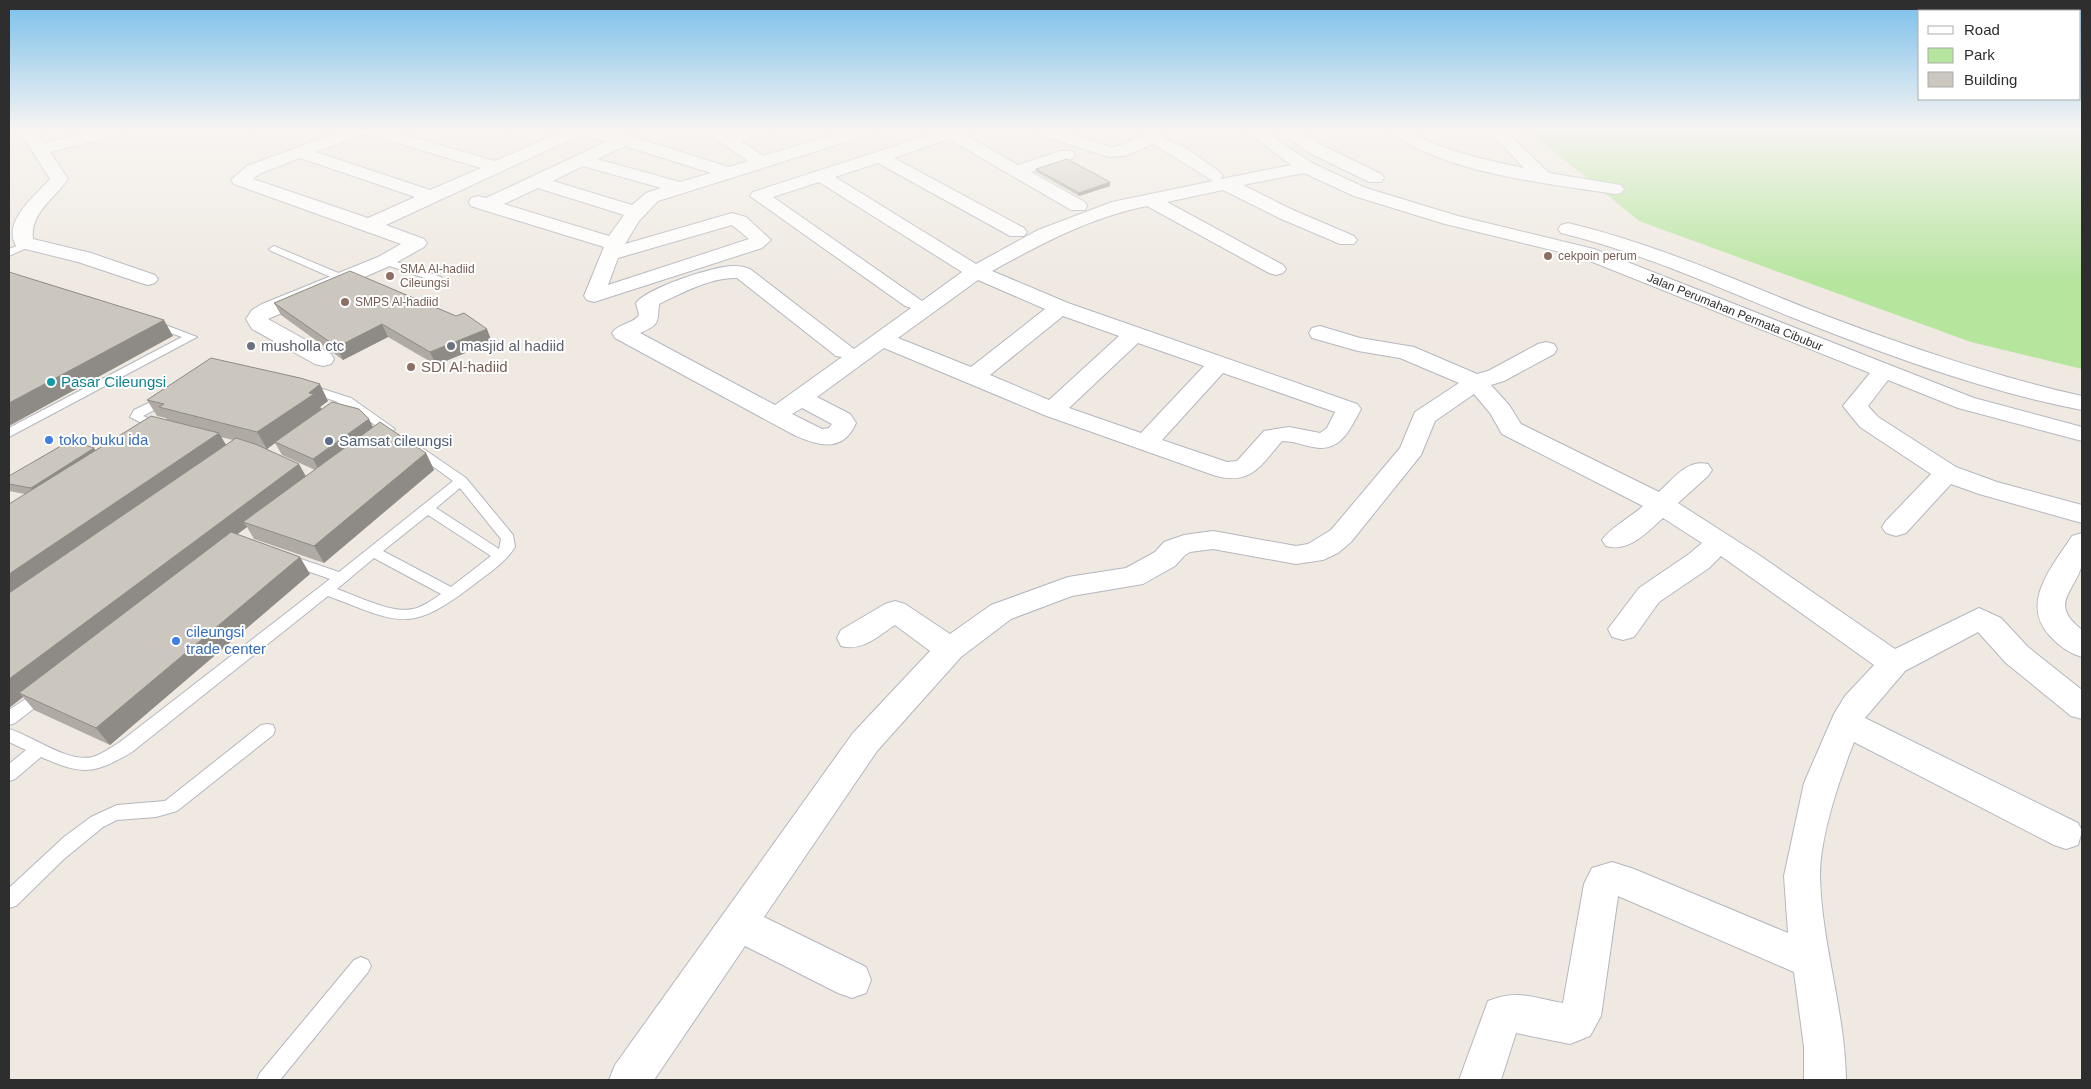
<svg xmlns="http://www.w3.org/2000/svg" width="2091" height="1089" viewBox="0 0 2091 1089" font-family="Helvetica,sans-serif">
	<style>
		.green { fill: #b6e59e }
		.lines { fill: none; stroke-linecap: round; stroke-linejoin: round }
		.service-casing { stroke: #b4b7c1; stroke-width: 2 }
		.minor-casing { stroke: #b4b7c1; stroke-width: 2 }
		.service { fill: #fff; fill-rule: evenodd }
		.minor { fill: #fff; fill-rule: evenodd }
		.wall { fill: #afaba4; fill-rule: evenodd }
		.shaded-wall { fill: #8e8b86 }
		.building { fill: #cbc7bf; stroke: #8e8b86 }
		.education-dot { fill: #8d6e63; stroke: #fff; stroke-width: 2 }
		.worship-dot { fill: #6b7280; stroke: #fff; stroke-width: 2 }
		.culture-dot { fill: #0f9aa8; stroke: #fff; stroke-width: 2 }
		.shop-dot { fill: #3f7fe0; stroke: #fff; stroke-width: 2 }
		.service-dot { fill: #5c6f8a; stroke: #fff; stroke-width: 2 }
		.labels { text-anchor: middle; stroke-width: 4; stroke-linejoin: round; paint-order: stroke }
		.far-education-label { font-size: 12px; fill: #785e54; stroke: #fff; text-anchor: start }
		.far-street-label { font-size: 12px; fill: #2e2e2e; stroke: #fff }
		.worship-label { font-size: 15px; fill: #5b616d; stroke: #fff; text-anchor: start }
		.education-label { font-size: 15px; fill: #785e54; stroke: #fff; text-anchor: start }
		.culture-label { font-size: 15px; fill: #0d838f; stroke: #fff; text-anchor: start }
		.shop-label { font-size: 15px; fill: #366cbe; stroke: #fff; text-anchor: start }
		.service-label { font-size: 15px; fill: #4e5e75; stroke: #fff; text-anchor: start }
	</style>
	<rect width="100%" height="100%" fill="#efe9e1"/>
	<path class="green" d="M1528 130H2082V369L1971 342 1639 221Z"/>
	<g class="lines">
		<g class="service-casing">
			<path id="service" d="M26 242 31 245 29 247 9 256V249Z
				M274 246 348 277 349 279 344 282 340 281 271 251 269 249Z
				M385 258 441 277 442 279 437 282 433 281 381 263 380 261Z
				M152 320 197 337 9 437V428L182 337 148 325 147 323Z
				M307 384 351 398 395 429 388 435H380L378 432 381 429 347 406 332 418H324L322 415 338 402 303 390 301 388Z
				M167 394 171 395 173 398 171 401 143 416 163 424 165 427 163 430H155L130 417 134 410Z
				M412 441 466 478 513 535 515 547C505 563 487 574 472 586 408 635 398 622 328 596L132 752C93 775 82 775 41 757L15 779 9 781V764L26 750 9 742V729C33 736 67 763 93 757 102 754 112 747 120 742L330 579 282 562 280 559 282 556H292L339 572 453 481 408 448 406 445 408 442ZM460 488 501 539 499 549 436 508ZM428 515 491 556 451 587 383 551ZM374 558 441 594C432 600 423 607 413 609 392 614 357 596 337 589Z
				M43 687 49 689 51 693 49 697 15 723 9 725V710Z
				M267 724 273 725 275 730 273 735 177 811 156 817 117 820 103 827 64 859 16 906 9 908V888L64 837 91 817 117 805 165 801 261 725Z
				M361 957 368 960 371 966 368 972 280 1080H257L260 1073 354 960Z"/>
		</g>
		<g class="minor-casing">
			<path id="minor" d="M19 130H35L44 143 99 130H126L124 134 50 152 68 179C54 199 30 213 33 239L91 253 155 275 158 279 155 283 148 285 141 283 78 262 17 247C0 223 36 195 50 179Z
				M344 130H388L495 161 565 130H600L630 136 729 167 748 161 708 134 706 130H724L730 134 745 130H771L769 134 741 141 763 156 849 130H873L871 134 658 201 639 221 625 244 732 213 746 217 771 240 762 248 594 302 587 300 584 296 604 247 480 209 471 206 469 202 471 198 478 196 486 198 608 141 580 135 386 225 424 239 427 243 424 247 392 265 268 319 331 354 334 359 331 364 323 366 315 364 252 329 246 319 252 310 262 304 378 257 401 244 234 184 231 180 247 166ZM364 134V133L481 168 430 190 316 152ZM625 146 711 173 680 182 597 159ZM300 158 415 197 368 218 253 179 259 174ZM583 166 661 188 646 193 632 205 553 181ZM538 188 624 215 609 236 504 204ZM732 225 749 239 608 285 618 258Z
				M944 130H969L964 134 1018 165 1060 151H1072L1075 155 1072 159 1031 172 1085 202 1087 206 1085 210H1071L949 139 894 158 1024 228 1027 232 1024 236H1010L878 163 835 177 976 264 1038 230 1112 202 1213 181 1153 144 1125 156 1108 157 1038 134 1036 130H1059L1110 147C1128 147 1144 128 1162 132L1164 136 1163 138 1186 148 1220 172 1223 176 1221 179 1291 165 1245 130H1263L1312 163 1366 188 1458 216 1594 249 1974 398 2082 427V441L1958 408 1888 380 1868 406 1878 417 1956 467 1997 482 2082 505V523L1979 494 1951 484 1906 533 1896 536 1886 533 1882 527 1886 521 1931 474 1860 427 1843 406 1870 373 1580 257 1445 224 1354 196 1304 173 1243 185 1293 210 1354 236 1357 240 1354 244H1340L1279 218 1223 190 1167 202 1283 265 1286 269 1283 273 1276 275 1269 273 1147 206C1091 217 1041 244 992 271L1068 303 1357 404 1361 409C1350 429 1341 453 1313 447 1302 445 1293 441 1282 441 1261 465 1252 485 1216 476L1044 415 884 348 817 397 850 414 856 423C843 453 819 446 794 435L615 338 612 333C619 323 633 324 639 315L636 303C647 288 716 265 735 266 740 266 745 267 750 269L854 349 911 308 905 306 750 196 753 192ZM819 182 962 272 922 301 773 197ZM737 278 836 356 842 357 775 405 640 333C661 324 657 322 659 304 682 293 711 277 737 278ZM978 280 1045 309 971 367 898 338ZM1063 316 1119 336 1049 400 990 375ZM1138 343 1204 366 1141 433 1069 408ZM1223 373 1335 412 1327 428 1320 433 1289 427 1264 431 1237 461 1227 462 1162 440ZM802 408 832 424 829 428 822 429 792 414Z
				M1279 130H1298L1320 144 1381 174 1384 178 1381 182H1369L1308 152Z
				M1389 130C1414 127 1418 139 1440 146 1467 156 1495 162 1524 168L1488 130H1505L1549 173 1621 185 1624 189 1621 193 1615 194C1549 184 1465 175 1407 143 1401 139 1393 136 1389 130Z
				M1568 223C1652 243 1731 278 1811 310 1900 344 1989 375 2082 396V410C1984 391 1889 356 1796 319 1719 288 1643 253 1561 233L1558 229 1561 225Z
				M1320 326 1360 338 1414 347 1477 374 1488 371 1538 344 1546 342 1554 344 1557 349 1554 354 1504 381 1491 385 1509 405 1521 424 1659 492C1673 479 1687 459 1708 464L1712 470 1708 476 1678 503 1759 555 1895 649 1979 608 2001 618 2028 647 2082 690V719L2071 716 2006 663 1978 632 1905 671 1865 718 2078 823 2082 831 2078 845 2066 849 2054 845 1854 742C1840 778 1819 839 1820 878 1822 946 1845 1011 1846 1080H1804V1047L1794 972 1618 896 1601 1016 1590 1036 1570 1044 1516 1033 1501 1080H1459L1488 1001C1518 989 1533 998 1563 1003L1584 884 1592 868 1612 862 1634 869 1788 933 1784 876 1804 783 1834 714 1845 696 1874 665 1721 556 1709 568 1659 602 1634 637 1623 640 1612 637 1608 629 1639 588 1689 554 1702 543 1663 518C1647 532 1629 553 1606 546L1602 540C1610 528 1632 516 1643 506L1502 434 1490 413 1474 394 1435 421 1421 455 1351 542 1338 553 1323 560 1296 564 1213 549 1190 552 1184 556 1175 566 1143 584 1072 596 1011 619 961 657 877 751 764 917 866 967 871 980 866 993 852 998 838 993 745 946 654 1080H609L615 1065 853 733 930 651 895 625C878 636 862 652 841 646L837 638 841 630 885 604 895 601 905 604 950 634 991 605 1068 577 1126 568 1155 552 1164 542 1184 535 1213 531 1296 546 1308 544 1331 530 1400 448 1415 412 1459 383 1400 358 1358 351 1312 338 1309 333 1312 328Z
				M2082 533C2083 542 2085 556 2082 565 2073 594 2049 604 2082 630V657C2069 653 2059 646 2050 636 2019 603 2053 566 2072 536Z"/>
		</g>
		<use href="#service" class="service"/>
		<use href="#minor" class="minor"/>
	</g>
	<path class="wall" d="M1036 169 1110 182V186L1079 196 1036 172Z
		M274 303 492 342 436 365 388 337 343 360 281 315Z
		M147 400 328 401 320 407 322 409 373 427 426 453 434 470 324 563 254 539 247 527 237 534 310 574 110 745 34 710 23 697 9 708 25 494 9 491V476L94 448 95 451 167 420 166 418 157 416ZM221 437 233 440 226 445ZM275 443 282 455 315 470 306 476 267 449Z"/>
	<path class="shaded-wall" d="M1110 182V186L1079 196V193Z
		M164 320 173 336 9 426V403Z
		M382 324 388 337 343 360 337 347Z
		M487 329 492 342 436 365 430 352Z
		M320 384 328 401 320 407 322 410 275 442V443L267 449 257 432Z
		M369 419 375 431 320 472 313 459Z
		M219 433 229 450 9 601V574Z
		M94 448 100 457 37 497 31 488Z
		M426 453 434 470 324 563 314 546Z
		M299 464 308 480 243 522 247 527 25 696 19 693 23 697 9 708V679Z
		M300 557 310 574 110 745 96 728Z"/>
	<path class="building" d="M1067 159 1110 182 1079 193 1036 169Z
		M350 271 456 316 464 313 487 329 430 352 382 324 337 347 274 303Z
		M9 272 164 320 9 403Z
		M211 358 300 378 320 384 309 393 314 394 257 432 159 407 164 404 147 400Z
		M332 402 359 409 369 419 313 459 275 442Z
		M151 416 219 433 9 574V504Z
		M380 422 426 453 314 546 243 522Z
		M236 438 255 444 299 464 9 679V593Z
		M71 440 94 448 31 488 9 484V476Z
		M231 532 300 557 96 728 19 693Z"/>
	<linearGradient id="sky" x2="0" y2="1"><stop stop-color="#7abfeb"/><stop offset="0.46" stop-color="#f8f5f2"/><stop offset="1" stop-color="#f8f5f2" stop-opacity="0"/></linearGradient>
	<rect width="2091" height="282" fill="url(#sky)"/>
	<g class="education-dot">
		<circle cx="1548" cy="256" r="5"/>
		<circle cx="390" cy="276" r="5"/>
		<circle cx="345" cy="302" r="5"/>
		<circle cx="411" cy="367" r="5"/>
	</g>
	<g class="worship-dot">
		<circle cx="251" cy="346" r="5"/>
		<circle cx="451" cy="346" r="5"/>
	</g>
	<circle class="culture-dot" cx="51" cy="382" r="5"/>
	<g class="shop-dot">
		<circle cx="49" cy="440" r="5"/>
		<circle cx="176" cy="641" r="5"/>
	</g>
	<circle class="service-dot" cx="329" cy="441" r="5"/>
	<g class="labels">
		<g class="far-education-label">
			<text x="1558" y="260">cekpoin perum</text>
			<text x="400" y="273">SMA Al-hadiid<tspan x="400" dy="14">Cileungsi</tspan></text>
			<text x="355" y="306">SMPS Al-hadiid</text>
		</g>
		<g class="far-street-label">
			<text transform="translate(1735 312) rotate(22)" y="4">Jalan Perumahan Permata Cibubur</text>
		</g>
		<g class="worship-label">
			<text x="261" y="351">musholla ctc</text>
			<text x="461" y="351">masjid al hadiid</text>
		</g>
		<g class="education-label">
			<text x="421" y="372">SDI Al-hadiid</text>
		</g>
		<g class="culture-label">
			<text x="61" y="387">Pasar Cileungsi</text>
		</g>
		<g class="shop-label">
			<text x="59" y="445">toko buku ida</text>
			<text x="186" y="637">cileungsi<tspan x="186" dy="17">trade center</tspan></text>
		</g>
		<g class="service-label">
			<text x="339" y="446">Samsat cileungsi</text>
		</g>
	</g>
	<rect width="2091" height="1089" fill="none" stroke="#2e2e2e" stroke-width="20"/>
	<rect x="1918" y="10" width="162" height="90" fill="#ffffff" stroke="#ababab"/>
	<rect x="1928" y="26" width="25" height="8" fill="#ffffff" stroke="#ababab"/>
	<text x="1964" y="35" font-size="15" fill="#2e2e2e">Road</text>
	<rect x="1928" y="48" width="25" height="15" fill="#b6e59e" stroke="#ababab"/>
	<text x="1964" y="60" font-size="15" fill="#2e2e2e">Park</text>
	<rect x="1928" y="72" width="25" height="15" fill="#cbc7bf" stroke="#ababab"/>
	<text x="1964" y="85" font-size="15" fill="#2e2e2e">Building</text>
</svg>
